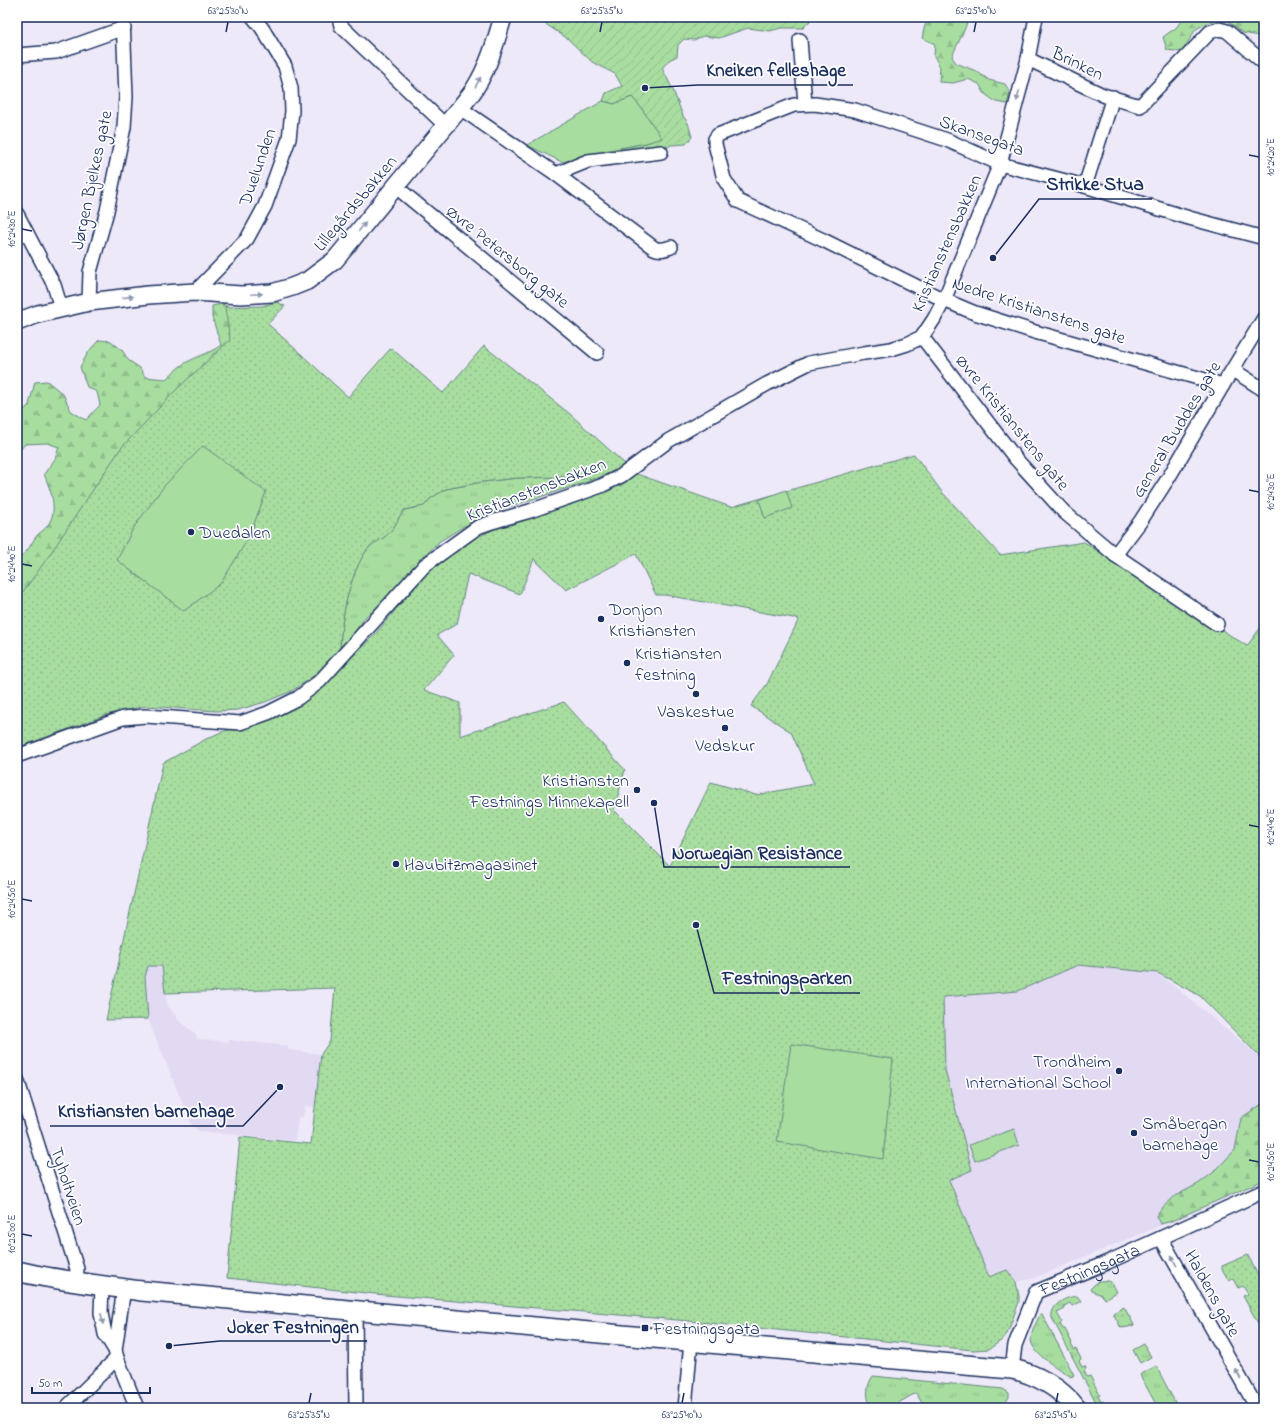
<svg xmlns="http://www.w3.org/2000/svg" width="1281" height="1425" viewBox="0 0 1281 1425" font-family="'Indie Flower',sans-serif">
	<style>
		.built { fill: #e2d9f3 }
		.grass { fill: url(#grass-tufts); stroke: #62867f }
		.forest { fill: url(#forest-firs); stroke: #62867f }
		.park { fill: url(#park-dots); stroke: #62867f; fill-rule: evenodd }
		.garden { fill: url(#garden-furrows); stroke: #62867f }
		.pitch { fill: #a8dda0; stroke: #62867f }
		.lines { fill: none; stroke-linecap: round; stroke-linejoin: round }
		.minor-casing { stroke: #1b2f5e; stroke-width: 16 }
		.tertiary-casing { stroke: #1b2f5e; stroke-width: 20 }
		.secondary-casing { stroke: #1b2f5e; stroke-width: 22 }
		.minor { stroke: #fff; stroke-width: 13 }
		.tertiary { stroke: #fff; stroke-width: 17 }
		.secondary { stroke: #fff; stroke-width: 19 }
		.oneway { fill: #8d97ae }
		.ticks { fill: none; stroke: #1b2f5e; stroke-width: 1.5 }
		.poi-dot { fill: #1b2f5e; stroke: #fff; stroke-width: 1.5 }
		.labels { text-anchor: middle; stroke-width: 3.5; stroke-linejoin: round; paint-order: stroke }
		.street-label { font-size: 18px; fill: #1b2f5e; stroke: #fff }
		.poi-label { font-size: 18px; fill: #1b2f5e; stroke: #fff; text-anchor: start }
		.leader { fill: none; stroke: #1b2f5e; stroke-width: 1.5 }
		.callout-dot { fill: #1b2f5e; stroke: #fff; stroke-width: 1.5 }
		.callout-label { font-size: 19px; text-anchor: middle; font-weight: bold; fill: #1b2f5e; stroke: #fff; stroke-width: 3.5; stroke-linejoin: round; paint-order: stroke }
		.neatline { fill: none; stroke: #1b2f5e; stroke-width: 1.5 }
		.ticks-label { font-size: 10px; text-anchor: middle; fill: #1b2f5e }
	</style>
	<defs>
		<pattern id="grass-tufts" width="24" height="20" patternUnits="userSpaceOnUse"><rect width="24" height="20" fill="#a8dda0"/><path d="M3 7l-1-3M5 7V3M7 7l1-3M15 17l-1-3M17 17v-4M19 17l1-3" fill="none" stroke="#90be8c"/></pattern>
		<pattern id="forest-firs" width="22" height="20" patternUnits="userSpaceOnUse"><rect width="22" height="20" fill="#a8dda0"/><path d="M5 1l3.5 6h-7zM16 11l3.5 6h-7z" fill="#90be8c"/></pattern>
		<pattern id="park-dots" width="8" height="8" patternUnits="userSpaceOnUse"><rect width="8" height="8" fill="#a8dda0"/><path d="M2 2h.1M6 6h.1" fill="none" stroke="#90be8c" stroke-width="1.8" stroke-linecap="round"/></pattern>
		<pattern id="garden-furrows" width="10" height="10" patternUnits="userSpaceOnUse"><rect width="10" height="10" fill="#a8dda0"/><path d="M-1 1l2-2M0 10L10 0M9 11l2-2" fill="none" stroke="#90be8c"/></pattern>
	</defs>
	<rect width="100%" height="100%" fill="#eee9f8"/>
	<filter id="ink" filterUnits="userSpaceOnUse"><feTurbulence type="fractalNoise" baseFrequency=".025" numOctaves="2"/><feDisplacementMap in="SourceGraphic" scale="8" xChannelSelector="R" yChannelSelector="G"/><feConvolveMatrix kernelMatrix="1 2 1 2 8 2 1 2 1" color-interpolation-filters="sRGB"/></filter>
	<g filter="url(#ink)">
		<path class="built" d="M1078 965 1158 973 1260 1057 1264 1092V1180L1169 1222 1032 1279 1016 1282 1006 1270 989 1277 949 1179 972 1170 945 1070 943 997 1018 991Z
			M148 966H162L165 993 168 1006 180 1022 196 1034 197 1039 229 1042V1040L288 1046V1050L321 1054 315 1107 305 1106 303 1117H298L295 1141 199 1131 192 1126 148 1019 145 977Z"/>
		<path class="grass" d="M562 477 596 479 502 509 473 521 440 541 413 567 380 607 366 616 340 653C340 623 349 574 367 550 372 542 383 540 389 533 395 527 399 517 404 510L424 506 431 498 446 489 482 482 518 478Z
			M1099 1281C1111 1280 1112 1282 1117 1292L1105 1299 1102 1295 1091 1291 1090 1289 1094 1285Z
			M1077 1296 1081 1301 1072 1306 1070 1303 1064 1306 1065 1309 1057 1313 1062 1322 1060 1324 1063 1329H1065L1072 1343 1071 1344 1074 1350 1076 1349 1081 1359 1079 1361 1082 1367 1085 1366 1086 1369 1084 1371 1087 1377 1090 1376 1100 1395 1098 1396 1101 1402 1103 1401 1105 1405 1103 1406 1104 1408H1099L1052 1318C1050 1305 1065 1297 1077 1296Z
			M1124 1307 1134 1325 1128 1327 1121 1328 1113 1313Z
			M1040 1314H1042L1074 1375 1073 1376 1071 1377C1060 1369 1030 1354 1031 1338 1032 1330 1037 1322 1040 1314Z
			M1144 1344 1151 1357 1140 1363 1133 1350Z
			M1156 1366 1178 1408H1158L1140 1375Z
			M873 1376 1003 1389 1009 1393V1397L1002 1408H925L916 1393 889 1408H871C866 1396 866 1386 873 1376Z
			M1024 1404 1034 1405 1040 1408H1012L1016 1406Z"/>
		<path class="forest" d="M930 17H968C966 31 957 43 952 57L956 63 976 71 989 80 1005 84 1010 93 1007 104 996 102 985 94 979 84 968 79 953 83 939 82 940 67 934 56 935 44 922 38 925 25Z
			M1183 17H1264V37L1243 33 1228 21H1211L1196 29 1182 52 1167 50 1163 37 1177 27Z
			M222 304 231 308 236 342 17 655V559C28 552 28 549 35 538 38 533 45 530 48 525 59 509 50 489 44 474L55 459 59 447 47 443 25 444 17 454V417L29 405 35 382 47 381 63 394 71 411 86 420 100 405 97 392 87 387 80 367 89 351 99 340 111 341 122 350 128 360 140 368 145 377 166 379C174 372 180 365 189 361 201 355 210 353 221 345L212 317V306Z
			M1264 1097V1180L1169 1222 1160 1224 1156 1216 1160 1210 1175 1196 1198 1184 1214 1172 1235 1150 1241 1118 1262 1104Z"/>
		<path class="park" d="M277 302 285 306 268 324 348 397 391 348 443 393 484 346 570 414 626 465 596 479 562 477 518 478 482 482 446 489 431 498 424 506 404 510C399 517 395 527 389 533 383 540 372 542 367 550 349 574 340 623 340 653L319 672 292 691 265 702 238 710 216 711 146 706 109 714 17 748V600L46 560 121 448 177 389 230 340 225 307 262 306Z
			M914 454 942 492 1000 555 1084 542 1247 646 1264 623V1092L1260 1057 1200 996 1158 973 1078 965 1018 991 943 997 945 1070 972 1170 949 1180 989 1277 1007 1270 1016 1282 1019 1296V1302L1007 1334 1002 1340 989 1349 973 1350 689 1321 385 1295 227 1278 240 1137 311 1144 321 1054 330 1041 335 988 165 993 162 966H148L145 977 148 1019 106 1020 163 763 206 739 221 732 242 727 330 679 376 633 438 560 465 543 503 525 605 492 634 473 731 507ZM636 554 656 595H665L799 619 767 684 751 706 791 732 814 784 756 795 711 782 670 866 614 810 625 770 564 702 460 736V703L424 690 454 655 437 635 457 624 468 574 520 594 534 559 566 590Z
			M1248 1255 1258 1276 1264 1273V1323L1259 1325 1243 1296 1248 1294 1243 1286 1238 1288 1233 1279 1229 1281 1222 1269V1266Z"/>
		<path class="garden" d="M535 17H810V21L803 28H781L770 31 748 28 719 38 703 36 694 40 684 39 678 45 677 56 669 60 662 68 673 90 683 116 688 123 692 137 686 144 671 145 664 149 598 154 604 151 646 143 661 138 639 105 632 97 614 104 603 101 606 93 622 86 615 74 592 62 568 39Z"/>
		<path class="pitch" d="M632 97 639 105 662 138 646 143 604 151 598 154 590 155 562 162 527 145 603 101 614 104Z
			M203 446 266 492 249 537 221 583 184 611 117 560 134 527 164 486Z
			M786 490 792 508 765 518 759 500Z
			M791 1044 893 1059 883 1159 777 1142Z
			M1014 1129 1019 1145 975 1161 969 1145Z"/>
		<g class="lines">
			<g class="minor-casing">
				<g id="minor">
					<path d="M339 17 341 26 446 126"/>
					<path d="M800 40 805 104"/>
					<path d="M17 55 56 52 124 28"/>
					<path d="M1028 59 1103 95 1140 106 1210 32 1219 29 1227 31 1264 63"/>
					<path d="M460 108 556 174 654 248C660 251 665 249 671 247"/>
					<path d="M556 174 588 161 661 152"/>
					<path d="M395 186 597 353"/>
					<path d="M1085 186 1113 97"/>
					<path d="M17 214 54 285 61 308"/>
					<path d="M195 292 247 239 265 206 289 139 292 111 291 88 285 66 262 28 253 17"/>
					<path d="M89 302 90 272 107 211 124 127 126 97 123 17"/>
					<path d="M922 337 1016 459 1064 512 1115 555 1217 624"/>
					<path d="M1233 370 1264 390"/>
					<path d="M1223 385 1035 332 975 313 944 300 823 240 738 201 724 179 715 144V139L718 135 794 105 815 104 855 110 947 140 1000 164 1085 186 1189 218 1264 238"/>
					<path d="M1115 555 1140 522 1169 477 1223 385 1264 318"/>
					<path d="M17 756 123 718 146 716 240 723 268 713 298 698 320 681 425 565 478 527 492 522 530 511 601 486 621 476 668 441 767 384 809 363 864 353 891 349 907 344 922 337 934 319 944 300 1000 164 1028 59 1036 17"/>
					<path d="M17 1079 77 1269 76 1282"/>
					<path d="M1161 1238 1257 1408"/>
					<path d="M102 1286 101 1313 105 1334 115 1350"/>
					<path d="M124 1288 115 1350 117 1358 137 1408"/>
					<path d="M355 1310 356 1408"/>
					<path id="s1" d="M1012 1369 1015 1345 1036 1292 1108 1262 1264 1191"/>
					<path d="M66 1408 117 1358"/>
					<path d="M685 1408 691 1341"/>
				</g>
			</g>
			<g class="tertiary-casing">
				<path id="tertiary" d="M17 322 38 314 89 302 148 295 195 292 241 295 272 293 292 287 307 281 335 260 460 108C465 101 471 95 475 88 489 66 496 41 503 17"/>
			</g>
			<g class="secondary-casing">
				<path id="secondary" d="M17 1271C58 1281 100 1285 142 1291L720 1344 1012 1369C1036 1374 1061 1388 1076 1408"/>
			</g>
			<use href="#minor" class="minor"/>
			<use href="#tertiary" class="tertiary"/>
			<use href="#secondary" class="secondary"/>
		</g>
		<defs><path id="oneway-solid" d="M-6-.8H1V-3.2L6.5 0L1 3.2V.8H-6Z"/></defs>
		<g class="oneway">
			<use href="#oneway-solid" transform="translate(478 82) rotate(-62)"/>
			<use href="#oneway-solid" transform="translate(1018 96) rotate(104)"/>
			<use href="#oneway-solid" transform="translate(362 227) rotate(-51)"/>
			<use href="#oneway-solid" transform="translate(257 294) rotate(-3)"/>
			<use href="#oneway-solid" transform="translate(128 297) rotate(-7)"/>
			<use href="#oneway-solid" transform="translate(1174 1261) rotate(-119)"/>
			<use href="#oneway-solid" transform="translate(102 1319) rotate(79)"/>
			<use href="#oneway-solid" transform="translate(1238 1374) rotate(-119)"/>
		</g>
	</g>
	<path class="ticks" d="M226 32 228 22M600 32 602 22M974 32 976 22M1249 155 1259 157M22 229 32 231M1249 490 1259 492M22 564 32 566M1249 825 1259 827M22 899 32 901M1249 1160 1259 1162M22 1234 32 1236M309 1403 311 1393M682 1403 684 1393M1056 1403 1058 1393"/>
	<g class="poi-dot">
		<circle cx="191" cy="532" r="4"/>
		<circle cx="601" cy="619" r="4"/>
		<circle cx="627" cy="663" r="4"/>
		<circle cx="696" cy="694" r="4"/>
		<circle cx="725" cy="728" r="4"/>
		<circle cx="637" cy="790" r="4"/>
		<circle cx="396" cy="864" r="4"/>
		<circle cx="1119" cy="1071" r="4"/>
		<circle cx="1134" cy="1133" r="4"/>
		<rect x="641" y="1324" width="8" height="8" rx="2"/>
	</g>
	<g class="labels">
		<g class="street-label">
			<text transform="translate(1078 63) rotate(26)" y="6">Brinken</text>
			<text transform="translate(982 135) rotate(20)" y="6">Skansegata</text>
			<text transform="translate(257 167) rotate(-71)" y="6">Duelunden</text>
			<text transform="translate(91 180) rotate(-78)" y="6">Jørgen Bjelkes gate</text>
			<text transform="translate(355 203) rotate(-50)" y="6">Lillegårdsbakken</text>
			<text transform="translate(946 243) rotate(-66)" y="6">Kristianstensbakken</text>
			<text transform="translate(508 256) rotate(39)" y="6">Øvre Petersborg gate</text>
			<text transform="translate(1039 310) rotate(18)" y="6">Nedre Kristianstens gate</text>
			<text transform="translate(1013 422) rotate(51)" y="6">Øvre Kristianstens gate</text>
			<text transform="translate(1176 429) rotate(-59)" y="6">General Buddes gate</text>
			<text transform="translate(536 489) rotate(-21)" y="6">Kristianstensbakken</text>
			<text transform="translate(69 1186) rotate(72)" y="6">Tyholtveien</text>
			<text dy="6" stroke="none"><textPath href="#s1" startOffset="139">Festningsgata</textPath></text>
			<text transform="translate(1213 1293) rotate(61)" y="6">Haldens gate</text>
		</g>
		<g class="poi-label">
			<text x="199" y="538">Duedalen</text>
			<text x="609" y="615">Donjon<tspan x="609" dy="21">Kristiansten</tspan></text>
			<text x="635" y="659">Kristiansten<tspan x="635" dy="21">festning</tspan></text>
			<text x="696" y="717" text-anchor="middle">Vaskestue</text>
			<text x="725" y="751" text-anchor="middle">Vedskur</text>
			<text x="629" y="786" text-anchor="end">Kristiansten<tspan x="629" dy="21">Festnings Minnekapell</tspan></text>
			<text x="404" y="870">Haubitzmagasinet</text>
			<text x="1111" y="1067" text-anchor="end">Trondheim<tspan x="1111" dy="21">International School</tspan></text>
			<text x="1142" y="1129">Småbergan<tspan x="1142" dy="21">barnehage</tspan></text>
			<text x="653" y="1334">Festningsgata</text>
		</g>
	</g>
	<path class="leader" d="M645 88L698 85H853M993 258L1039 199H1152M654 803L664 867H850M696 925L714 993H860M280 1087L243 1126H50M169 1346L220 1341H367"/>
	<g class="callout-dot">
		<circle cx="645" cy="88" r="4"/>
		<circle cx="993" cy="258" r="4"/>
		<circle cx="654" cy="803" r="4"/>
		<circle cx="696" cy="925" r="4"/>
		<circle cx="280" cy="1087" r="4"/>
		<circle cx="169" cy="1346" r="4"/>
	</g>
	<g class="callout-label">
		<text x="776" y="76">Kneiken felleshage</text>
		<text x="1095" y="190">Strikke Stua</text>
		<text x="757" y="859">Norwegian Resistance</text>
		<text x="787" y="984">Festningsparken</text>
		<text x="146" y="1117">Kristiansten barnehage</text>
		<text x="293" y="1333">Joker Festningen</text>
	</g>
	<rect width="1281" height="1425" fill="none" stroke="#fff" stroke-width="44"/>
	<path d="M32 1387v6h118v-6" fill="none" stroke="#1b2f5e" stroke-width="2"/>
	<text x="38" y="1387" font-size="12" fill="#1b2f5e" stroke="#ffffff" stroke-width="3" paint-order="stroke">50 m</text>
	<rect x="22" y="22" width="1237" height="1381" class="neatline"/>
	<g class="ticks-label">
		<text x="228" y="14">63°25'30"N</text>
		<text x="602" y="14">63°25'35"N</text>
		<text x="976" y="14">63°25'40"N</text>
		<text transform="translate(1270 157) rotate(-90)" y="4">10°24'20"E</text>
		<text transform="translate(11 229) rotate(-90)" y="4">10°24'30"E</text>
		<text transform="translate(1270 492) rotate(-90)" y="4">10°24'30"E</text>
		<text transform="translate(11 564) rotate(-90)" y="4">10°24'40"E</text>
		<text transform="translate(1270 827) rotate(-90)" y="4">10°24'40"E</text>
		<text transform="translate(11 899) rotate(-90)" y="4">10°24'50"E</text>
		<text transform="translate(1270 1162) rotate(-90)" y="4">10°24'50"E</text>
		<text transform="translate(11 1234) rotate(-90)" y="4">10°25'00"E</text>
		<text x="309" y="1418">63°25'35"N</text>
		<text x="682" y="1418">63°25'40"N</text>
		<text x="1056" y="1418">63°25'45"N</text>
	</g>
</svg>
